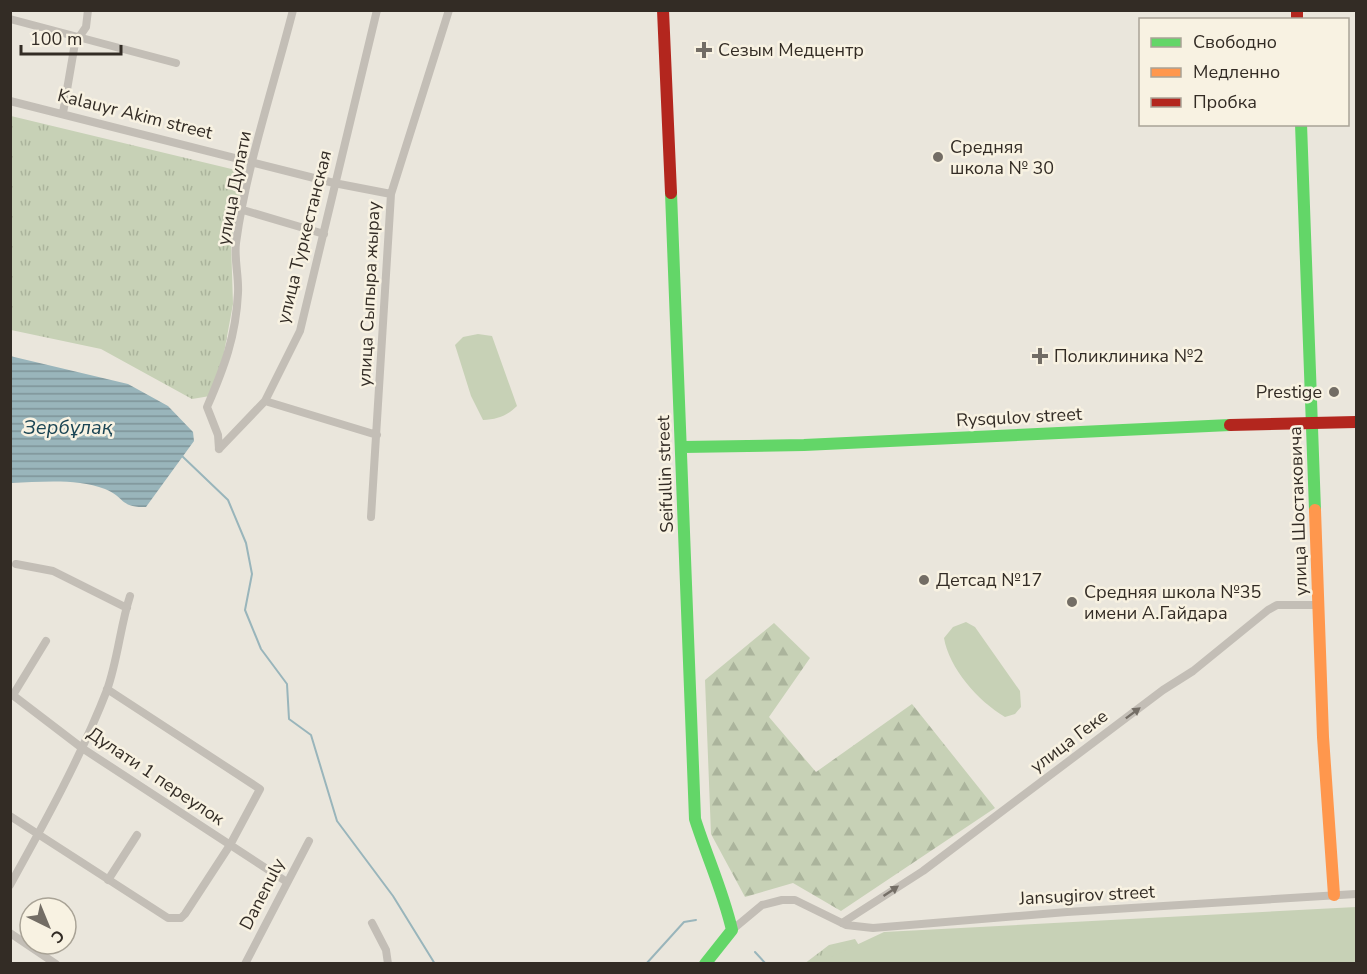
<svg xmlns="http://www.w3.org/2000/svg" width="1367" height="974" viewBox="0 0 1367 974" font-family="'Nunito Sans',sans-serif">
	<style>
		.grass { fill: url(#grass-tufts) }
		.forest { fill: url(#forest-firs) }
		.park { fill: #c7d1b6 }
		.water { fill: url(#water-rules) }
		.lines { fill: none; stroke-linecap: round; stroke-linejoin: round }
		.stream { stroke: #99b5bb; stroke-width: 2 }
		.street { stroke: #c3beb6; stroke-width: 8 }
		.fast { stroke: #63d668; stroke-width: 12 }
		.slow { stroke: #ff974d; stroke-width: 12 }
		.jam { stroke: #b3261e; stroke-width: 12 }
		.oneway { fill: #746e66 }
		.poi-dot { fill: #736d65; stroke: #f8f2e2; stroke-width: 2 }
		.labels { text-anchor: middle; stroke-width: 5; stroke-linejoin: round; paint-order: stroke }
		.poi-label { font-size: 18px; fill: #332c25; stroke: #f8f2e2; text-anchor: start }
		.street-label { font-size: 18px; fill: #332c25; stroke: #f8f2e2 }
		.water-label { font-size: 20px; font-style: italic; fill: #1b4554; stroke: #f8f2e2 }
	</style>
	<defs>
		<pattern id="grass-tufts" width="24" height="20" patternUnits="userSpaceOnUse" patternTransform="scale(1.5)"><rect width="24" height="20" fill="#c7d1b6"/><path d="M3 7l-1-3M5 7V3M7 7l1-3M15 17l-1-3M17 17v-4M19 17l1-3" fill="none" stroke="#abb49c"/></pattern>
		<pattern id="forest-firs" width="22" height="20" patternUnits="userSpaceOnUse" patternTransform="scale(1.5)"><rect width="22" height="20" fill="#c7d1b6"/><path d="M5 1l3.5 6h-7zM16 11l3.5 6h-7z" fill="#abb49c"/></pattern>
		<pattern id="water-rules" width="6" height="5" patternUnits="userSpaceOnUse" patternTransform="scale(1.5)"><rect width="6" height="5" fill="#99b5bb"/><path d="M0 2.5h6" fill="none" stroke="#7d9398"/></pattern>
	</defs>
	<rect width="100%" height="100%" fill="#eae6dc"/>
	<path class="grass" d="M11 116 244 172 231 243 233 304 223 358 210 396 192 399 101 349 11 330Z
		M855 939 870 963 804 964 829 945Z"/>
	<path class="forest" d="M774 623 810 658 769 717 816 772 912 704 995 808 841 911 793 883 745 897 711 834 705 680Z"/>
	<path class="park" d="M478 334 492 336 517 406C507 416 497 419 483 420L471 396 455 345 463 337Z
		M966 622 975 627 1020 691 1021 707 1015 714 1005 717C978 701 949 668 944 638L953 627Z
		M1356 907V963H818L884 932Z"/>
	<path class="water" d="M10 356 128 384 168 406 193 432 194 441 146 507C120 508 125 497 105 489 76 478 40 482 11 483Z"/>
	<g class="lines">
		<path class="stream" d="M182 456 228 500 246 543 252 574 245 610 261 649 287 684 289 719 311 735 337 821 393 896 435 964
			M755 952 766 964
			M646 964 684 922 696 920"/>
		<path class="street" d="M10 19 176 63
			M10 101 334 183 391 194
			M63 113 75 43 86 27 88 10
			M243 210 324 234
			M265 401 377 435
			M219 449 265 401 300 331 377 10
			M219 449 218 435 207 407C224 368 236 336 238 293 239 277 234 259 236 243 246 167 274 85 293 10
			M371 517 391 194 449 10
			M16 564 53 571 127 608
			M10 693 82 748 287 882
			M13 695 46 641
			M10 816 168 918H181L185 914 230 845 260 789 107 689
			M108 880 137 835
			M10 885C45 822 81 757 107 690 118 659 120 627 130 596
			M372 923 386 950 388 964
			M842 923 923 871 1163 690 1193 671 1268 610 1277 605H1319
			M732 930 762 905 782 900H795L846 925 873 928 1067 912 1356 894
			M10 933 56 964
			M245 964 309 841"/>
		<path class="fast" d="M1301 124 1315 510
			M671 193 695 819C707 857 723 891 732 930L705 964
			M683 447 804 445 1230 425"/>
		<path class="slow" d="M1315 510 1323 737 1334 895"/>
		<path class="jam" d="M663 10 671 193
			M1297 10V20
			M1230 425 1356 422"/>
	</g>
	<defs><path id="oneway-solid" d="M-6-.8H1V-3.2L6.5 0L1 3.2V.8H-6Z" transform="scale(1.5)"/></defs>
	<g class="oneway">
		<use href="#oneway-solid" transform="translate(1133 713) rotate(-37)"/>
		<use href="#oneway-solid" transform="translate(891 891) rotate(-34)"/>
	</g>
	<g class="poi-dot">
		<path d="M701 41h6v6h6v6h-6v6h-6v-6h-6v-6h6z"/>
		<circle cx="938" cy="157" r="6"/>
		<path d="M1037 347h6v6h6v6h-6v6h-6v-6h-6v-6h6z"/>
		<circle cx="1334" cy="392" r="6"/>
		<circle cx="924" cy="580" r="6"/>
		<circle cx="1072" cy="602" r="6"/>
	</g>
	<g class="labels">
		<g class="poi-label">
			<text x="718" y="56">Сезым Медцентр</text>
			<text x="950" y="153">Средняя<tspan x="950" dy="21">школа № 30</tspan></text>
			<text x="1054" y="362">Поликлиника №2</text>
			<text x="1322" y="398" text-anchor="end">Prestige</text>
			<text x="936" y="586">Детсад №17</text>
			<text x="1084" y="598">Средняя школа №35<tspan x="1084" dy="21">имени А.Гайдара</tspan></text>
		</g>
		<g class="street-label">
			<text transform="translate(135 114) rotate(14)" y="6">Kalauyr Akim street</text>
			<text transform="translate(234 188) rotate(-79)" y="6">улица Дулати</text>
			<text transform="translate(304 237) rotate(-76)" y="6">улица Туркестанская</text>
			<text transform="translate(369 294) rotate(-87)" y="6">улица Сыпыра жырау</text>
			<text transform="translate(1019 417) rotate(-3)" y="6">Rysqulov street</text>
			<text transform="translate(665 474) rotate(-92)" y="6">Seifullin street</text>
			<text transform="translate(1298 511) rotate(-92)" y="6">улица Шостаковича</text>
			<text transform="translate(1069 741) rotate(-37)" y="6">улица Геке</text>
			<text transform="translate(156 776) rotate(34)" y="6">Дулати 1 переулок</text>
			<text transform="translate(262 894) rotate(-63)" y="6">Danenuly</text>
			<text transform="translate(1087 895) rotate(-3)" y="6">Jansugirov street</text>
		</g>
		<g class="water-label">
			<text x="68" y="434">Зербұлақ</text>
		</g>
	</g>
	<rect width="1367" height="974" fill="none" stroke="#332c25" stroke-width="24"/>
	<rect x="1139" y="18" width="210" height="108" fill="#f8f2e2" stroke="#a9a396" stroke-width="1.5"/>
	<rect x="1151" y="38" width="30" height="9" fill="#63d668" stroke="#a9a396" stroke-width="1.5"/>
	<text x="1193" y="48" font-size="18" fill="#332c25">Свободно</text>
	<rect x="1151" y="68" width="30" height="9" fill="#ff974d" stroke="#a9a396" stroke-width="1.5"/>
	<text x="1193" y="78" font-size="18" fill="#332c25">Медленно</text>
	<rect x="1151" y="98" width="30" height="9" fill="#b3261e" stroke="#a9a396" stroke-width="1.5"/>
	<text x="1193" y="108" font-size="18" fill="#332c25">Пробка</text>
	<g transform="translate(48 926) rotate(137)"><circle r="28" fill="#f8f2e2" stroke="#a9a396" stroke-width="1.5"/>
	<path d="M0-4.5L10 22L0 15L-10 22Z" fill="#736d65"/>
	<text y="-9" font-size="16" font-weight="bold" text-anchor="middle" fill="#332c25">С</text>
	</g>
	<path d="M21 45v9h100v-9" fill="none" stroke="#332c25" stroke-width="3"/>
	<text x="30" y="45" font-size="18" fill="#332c25" stroke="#f8f2e2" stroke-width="4.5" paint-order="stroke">100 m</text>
</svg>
